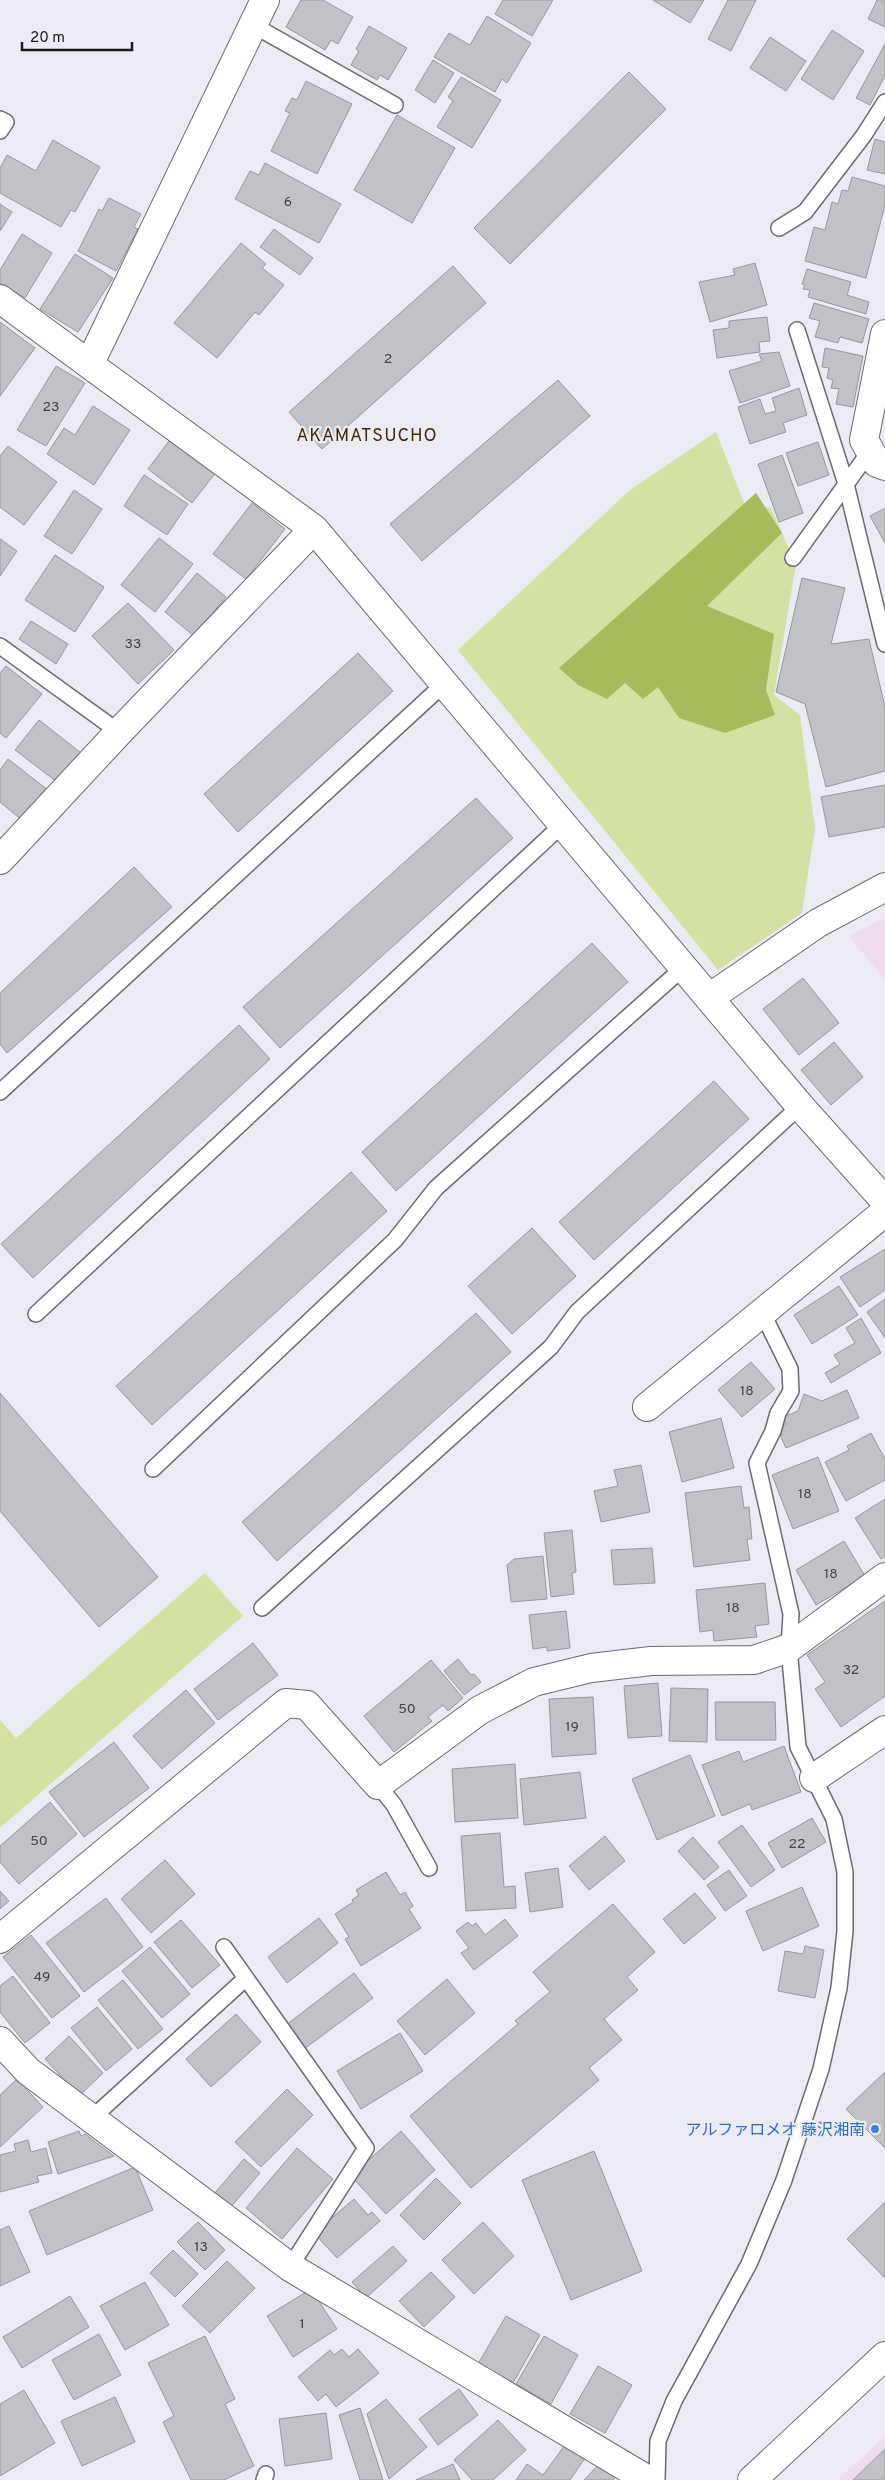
<svg xmlns="http://www.w3.org/2000/svg" width="885" height="2480" viewBox="0 0 885 2480" font-family="Overpass,'Noto Sans JP',sans-serif">
	<style>
		.commercial { fill: #efdced }
		.education { fill: #efdcec }
		.green { fill: #d1e2a2 }
		.forest { fill: #a6bc5c }
		.building { fill: #c1c2c8; stroke: #97989e }
		.lines { fill: none; stroke-linecap: round; stroke-linejoin: round }
		.lane-casing { stroke: #6a6b71; stroke-width: 18 }
		.street-casing { stroke: #6a6b71; stroke-width: 30 }
		.highway-casing { stroke: #6a6b71; stroke-width: 30 }
		.lane { stroke: #fff; stroke-width: 15 }
		.street { stroke: #fff; stroke-width: 28 }
		.highway { stroke: #fff; stroke-width: 28 }
		.shop-dot { fill: #3f7fe0; stroke: #ebecf3; stroke-width: 2 }
		.labels { text-anchor: middle; stroke-width: 4.5; stroke-linejoin: round; paint-order: stroke }
		.number-label { font-size: 14px; fill: #434346 }
		.shop-label { font-size: 16px; fill: #366cbe; stroke: #ebecf3; text-anchor: end }
		.neighbourhood-label { font-size: 18px; letter-spacing: 1px; fill: #422707; stroke: #ebecf3 }
	</style>
	<rect width="100%" height="100%" fill="#ebecf3"/>
	<path class="commercial" d="M885 2436V2480H838Z"/>
	<path class="education" d="M885 918V980L849 936Z"/>
	<path class="green" d="M716 432 744 503 771 508 796 564 774 695 800 715 815 828 802 913 718 970 458 650 630 490Z
		M205 1573 243 1616 0 1828V1720L16 1738Z"/>
	<path class="forest" d="M756 493 782 533 707 606 774 634 766 690 775 715 725 733 679 718 658 687 643 699 625 683 607 699 578 685 559 668Z"/>
	<path class="building" d="M301 0H323L353 17 338 44 331 40 325 50 286 27Z
		M503 0H553L532 36 495 14Z
		M653 0H704L690 23Z
		M728 0H756L731 51 708 39Z
		M877 0H885V27L868 19Z
		M487 16 531 43 507 83 502 79 495 92 434 57 449 33 470 45Z
		M369 26 407 48 388 80 380 75 377 80 351 65 359 51 356 49Z
		M832 30 864 51 833 100 801 79Z
		M770 37 806 61 786 91 750 68Z
		M885 44V76L870 105 856 98Z
		M433 60 454 73 435 103 415 90Z
		M629 72 666 109 510 264 474 228Z
		M461 77 501 100 472 148 437 127 453 101 448 97Z
		M306 81 352 104 317 174 271 151 290 113 285 111 292 98 297 100Z
		M397 115 455 148 412 223 354 190Z
		M875 139 885 142V174L867 170Z
		M53 140 100 167 75 212 71 210 61 227 0 193V168L7 155 36 171Z
		M265 163 341 204 319 243 235 199 250 171 259 175Z
		M852 177 885 186V205L866 278 805 261 814 227 825 230 832 202 838 204 842 190 848 191Z
		M109 198 141 214 134 227 138 229 116 271 78 251 99 209 102 211Z
		M0 204 12 212 0 231Z
		M274 229 313 258 300 275 260 247Z
		M22 234 52 253 25 298 0 283V270Z
		M241 243 266 264 262 268 284 285 259 315 255 312 217 358 174 323Z
		M75 254 113 278 78 332 40 309Z
		M755 263 767 305 710 322 699 282 735 275 733 269Z
		M453 266 486 303 322 449 289 412Z
		M807 269 851 282 847 295 869 302 866 314 808 297 810 290 803 289 805 285 802 284Z
		M814 303 869 319 862 343 840 337 838 343 815 337 820 321 809 318Z
		M767 317 770 341 759 342 760 352 717 358 713 330 729 328V321Z
		M0 322 35 348 0 396Z
		M825 348 863 356 853 407 836 404 839 389 831 388 833 380 827 378 829 368 822 367Z
		M779 352 790 386 740 403 729 371 762 361 759 354Z
		M56 366 85 383 46 446 17 430Z
		M558 380 590 416 422 561 390 524Z
		M799 388 807 415 783 423 786 432 750 444 738 407 760 399 765 414 776 411 772 398Z
		M93 406 130 430 94 485 47 454 64 428 75 435Z
		M172 437 217 471 192 503 148 469Z
		M818 442 829 475 798 486 786 453Z
		M8 446 57 482 24 525 0 507V456Z
		M782 455 803 513 779 522 758 464Z
		M144 475 188 504 167 535 124 506Z
		M74 490 102 509 72 554 44 536Z
		M252 503 285 529 246 579 213 554Z
		M885 508V543L870 516Z
		M159 538 193 564 155 612 121 585Z
		M0 539 17 551 0 576Z
		M55 555 104 587 75 632 25 600Z
		M197 573 226 597 194 636 165 612Z
		M802 578 845 588 831 644 869 639 885 707V771L826 787 805 704 776 692Z
		M128 603 174 650 138 684 92 636Z
		M31 621 68 644 56 664 19 639Z
		M358 653 393 691 238 832 204 794Z
		M6 666 42 694 6 738 0 733V673Z
		M39 720 81 753 57 782 15 750Z
		M8 759 48 790 23 821 0 802V770Z
		M885 785V827L829 837 821 797Z
		M476 798 513 838 280 1048 243 1007Z
		M134 867 172 907 7 1053 0 1044V993Z
		M592 943 628 982 396 1191 362 1152Z
		M803 978 839 1023 799 1055 763 1009Z
		M239 1025 270 1059 33 1278 1 1244Z
		M834 1042 863 1077 831 1105 801 1070Z
		M714 1081 749 1119 594 1260 559 1222Z
		M351 1172 387 1211 152 1425 116 1386Z
		M532 1228 576 1276 512 1334 468 1286Z
		M885 1249V1290L860 1307 840 1277Z
		M839 1286 858 1315 812 1344 794 1315Z
		M885 1299V1338L867 1312Z
		M476 1313 511 1352 277 1561 242 1522Z
		M861 1318 881 1353 831 1383 825 1373 840 1364 834 1355 855 1343 846 1328Z
		M751 1362 775 1389 742 1417 718 1390Z
		M847 1390 859 1418 786 1448 777 1428 786 1425 783 1417 798 1411 804 1394 822 1401Z
		M0 1393 158 1577 99 1627 0 1511Z
		M721 1418 734 1468 682 1482 669 1432Z
		M871 1433 885 1459V1480L846 1501 825 1462 849 1450 847 1446Z
		M818 1457 839 1511 793 1529 772 1475Z
		M641 1465 650 1512 601 1522 594 1491 618 1486 614 1470Z
		M741 1486 744 1508 749 1507 752 1539H747L750 1560 694 1567 685 1493Z
		M885 1499V1556L881 1559 855 1518Z
		M572 1530 576 1572 572 1573 574 1594 551 1597 544 1533Z
		M844 1541 865 1576 816 1605 796 1570Z
		M652 1548 655 1583 614 1585 611 1550Z
		M543 1556 547 1599 511 1602 507 1565 514 1559Z
		M765 1583 769 1624 755 1626 757 1637 714 1641 713 1630 700 1632 696 1590Z
		M885 1601V1696L841 1727 815 1689 825 1682 807 1655Z
		M566 1611 570 1648 547 1651V1647L533 1649 529 1615Z
		M253 1643 278 1675 218 1720 194 1689Z
		M458 1659 471 1675 474 1674 481 1682 464 1695 444 1671Z
		M431 1660 463 1698 448 1711 443 1705 428 1717 432 1721 394 1752 364 1716Z
		M658 1683 662 1736 628 1738 624 1686Z
		M671 1688 708 1689 707 1742 669 1741Z
		M186 1690 215 1723 162 1769 133 1736Z
		M593 1697 596 1754 552 1757 549 1699Z
		M715 1702H775L776 1740H716Z
		M114 1742 149 1788 84 1837 49 1792Z
		M784 1746 801 1792 752 1810 750 1804 722 1816 702 1765 739 1751 743 1762Z
		M690 1755 715 1816 657 1840 632 1779Z
		M515 1764 518 1818 455 1822 452 1769Z
		M580 1772 586 1818 524 1825 520 1779Z
		M50 1802 77 1834 19 1884 0 1862V1846Z
		M812 1818 826 1842 782 1868 768 1843Z
		M742 1825 775 1870 751 1887 718 1842Z
		M500 1833 504 1887 515 1886 516 1908 466 1911 461 1836Z
		M605 1836 625 1861 589 1890 569 1866Z
		M693 1837 719 1867 704 1880 678 1851Z
		M165 1860 195 1894 151 1933 121 1899Z
		M558 1868 563 1907 530 1912 525 1873Z
		M729 1870 747 1896 725 1911 707 1885Z
		M386 1872 400 1895 405 1892 413 1906 409 1909 421 1928 361 1966 345 1939 349 1937 335 1914 353 1902 352 1900 359 1895 356 1890Z
		M802 1887 819 1926 763 1951 746 1911Z
		M0 1891 9 1901 0 1909Z
		M695 1893 716 1918 684 1944 663 1919Z
		M106 1898 143 1947 84 1992 46 1943Z
		M613 1904 655 1952 627 1977 638 1990 604 2019 622 2040 589 2068 599 2080 471 2188 410 2116 518 2024 515 2021 550 1992 533 1972Z
		M319 1918 338 1943 287 1983 268 1957Z
		M505 1919 518 1936 474 1970 461 1953 469 1948 456 1931 468 1922 472 1926 476 1923 485 1935Z
		M181 1920 220 1965 192 1988 154 1942Z
		M31 1935 80 1996 52 2018 3 1957Z
		M805 1946 824 1950 815 1998 778 1991 785 1951 803 1954Z
		M150 1947 190 1994 162 2018 122 1971Z
		M354 1973 373 1998 304 2049 286 2025Z
		M13 1976 50 2023 25 2043 0 2012V1986Z
		M447 1979 475 2013 425 2055 397 2021Z
		M123 1980 163 2029 138 2049 98 2000Z
		M97 2007 132 2049 106 2071 71 2028Z
		M236 2014 261 2042 211 2087 186 2059Z
		M400 2033 423 2071 361 2109 337 2071Z
		M69 2036 103 2073 79 2096 45 2059Z
		M885 2072V2148L846 2109Z
		M17 2079 43 2107 0 2147V2095Z
		M287 2089 313 2115 261 2167 235 2142Z
		M79 2131 81 2136 85 2134 114 2156 58 2174 48 2142Z
		M401 2131 435 2170 386 2214 351 2176Z
		M28 2140 31 2152 46 2148 52 2173 37 2176 39 2182 0 2192V2155L16 2151 14 2144Z
		M297 2148 333 2179 282 2239 246 2208Z
		M594 2151 642 2271 571 2300 522 2180Z
		M244 2159 260 2173 229 2209 213 2195Z
		M135 2167 153 2210 47 2255 29 2211Z
		M436 2178 461 2203 424 2240 400 2215Z
		M354 2199 368 2215 372 2212 380 2221 337 2258 314 2233Z
		M885 2202V2278L847 2239Z
		M198 2222 225 2250 205 2270 177 2242Z
		M483 2222 514 2256 474 2294 442 2260Z
		M9 2226 30 2272 0 2286V2230Z
		M393 2246 407 2261 366 2298 352 2282Z
		M173 2250 198 2274 175 2297 150 2273Z
		M227 2261 255 2288 210 2333 182 2306Z
		M431 2272 455 2297 424 2327 399 2301Z
		M145 2282 169 2325 125 2350 100 2306Z
		M311 2289 337 2329 293 2357 267 2316Z
		M70 2296 89 2327 22 2368 3 2337Z
		M506 2316 540 2335 513 2383 478 2364Z
		M99 2334 121 2375 74 2400 52 2360Z
		M205 2336 235 2399 225 2404 254 2466 224 2480H191L163 2422 174 2416 148 2363Z
		M544 2336 578 2355 551 2404 516 2384Z
		M342 2349 349 2357 358 2349 379 2373 336 2407 326 2394 318 2401 298 2377 330 2350 334 2355Z
		M598 2366 632 2385 605 2433 570 2414Z
		M459 2389 478 2415 438 2445 419 2419Z
		M24 2390 55 2443 0 2476V2404Z
		M115 2397 135 2442 82 2466 61 2421Z
		M386 2399 427 2447 389 2479 367 2414Z
		M360 2408 383 2480H360L339 2415Z
		M326 2413 332 2459 285 2466 279 2419Z
		M498 2420 526 2450 493 2480H472L454 2460Z
		M565 2445 585 2458 570 2480H516L527 2464 543 2475Z
		M885 2449V2480H853Z
		M601 2462 616 2476 613 2480H584Z
		M453 2464 460 2480H416Z"/>
	<g class="lines">
		<g class="lane-casing">
			<path id="lane" d="M253 25 395 105
				M0 119 6 122 0 131
				M779 228 805 212 864 135 885 102
				M797 330 846 484 885 644
				M793 558 870 451
				M0 646 119 732
				M0 1092 445 683
				M36 1314 563 824
				M153 1469 395 1240 436 1188 684 967
				M262 1608 551 1347 577 1312 800 1106
				M378 1785 394 1805 429 1868
				M224 1947 366 2148 290 2267
				M91 2119 245 1979
				M264 2480 266 2474
				M657 2480 658 2441 674 2401 749 2264 784 2180 821 2069 839 1988 845 1931V1872L834 1819 798 1747 789 1648 791 1614 757 1463 773 1431 778 1413 791 1391 790 1369 762 1312"/>
		</g>
		<g class="street-casing">
			<path id="street" d="M0 299 314 529 800 1106 885 1201
				M885 334 864 440 877 463 885 466
				M90 363 265 0
				M0 860 119 732 314 529
				M709 998 818 923 885 887
				M647 1407 885 1212
				M814 1778 885 1730
				M0 1939 286 1703 307 1705 378 1785 480 1710 534 1682 591 1668 651 1661 754 1660 789 1648 885 1577
				M0 2041 28 2071 290 2267 648 2480"/>
		</g>
		<g class="highway-casing">
			<path id="highway" d="M752 2480 885 2356"/>
		</g>
		<use href="#lane" class="lane"/>
		<use href="#street" class="street"/>
		<use href="#highway" class="highway"/>
	</g>
	<circle class="shop-dot" cx="875" cy="2129" r="5"/>
	<g class="labels">
		<g class="number-label">
			<text x="288" y="206">6</text>
			<text x="388" y="363">2</text>
			<text x="51" y="411">23</text>
			<text x="133" y="648">33</text>
			<text x="747" y="1395">18</text>
			<text x="805" y="1498">18</text>
			<text x="831" y="1578">18</text>
			<text x="733" y="1612">18</text>
			<text x="851" y="1674">32</text>
			<text x="407" y="1713">50</text>
			<text x="572" y="1731">19</text>
			<text x="39" y="1845">50</text>
			<text x="797" y="1848">22</text>
			<text x="42" y="1981">49</text>
			<text x="201" y="2251">13</text>
			<text x="302" y="2328">1</text>
		</g>
		<g class="shop-label">
			<text x="865" y="2135">アルファロメオ 藤沢湘南</text>
		</g>
		<g class="neighbourhood-label">
			<text x="367" y="441">AKAMATSUCHO</text>
		</g>
	</g>
	<path d="M22 42v8h110v-8" fill="none" stroke="#19191b" stroke-width="2.5"/>
	<text x="30" y="42" font-size="15" fill="#19191b" stroke="#ebecf3" stroke-width="4" paint-order="stroke">20 m</text>
</svg>
